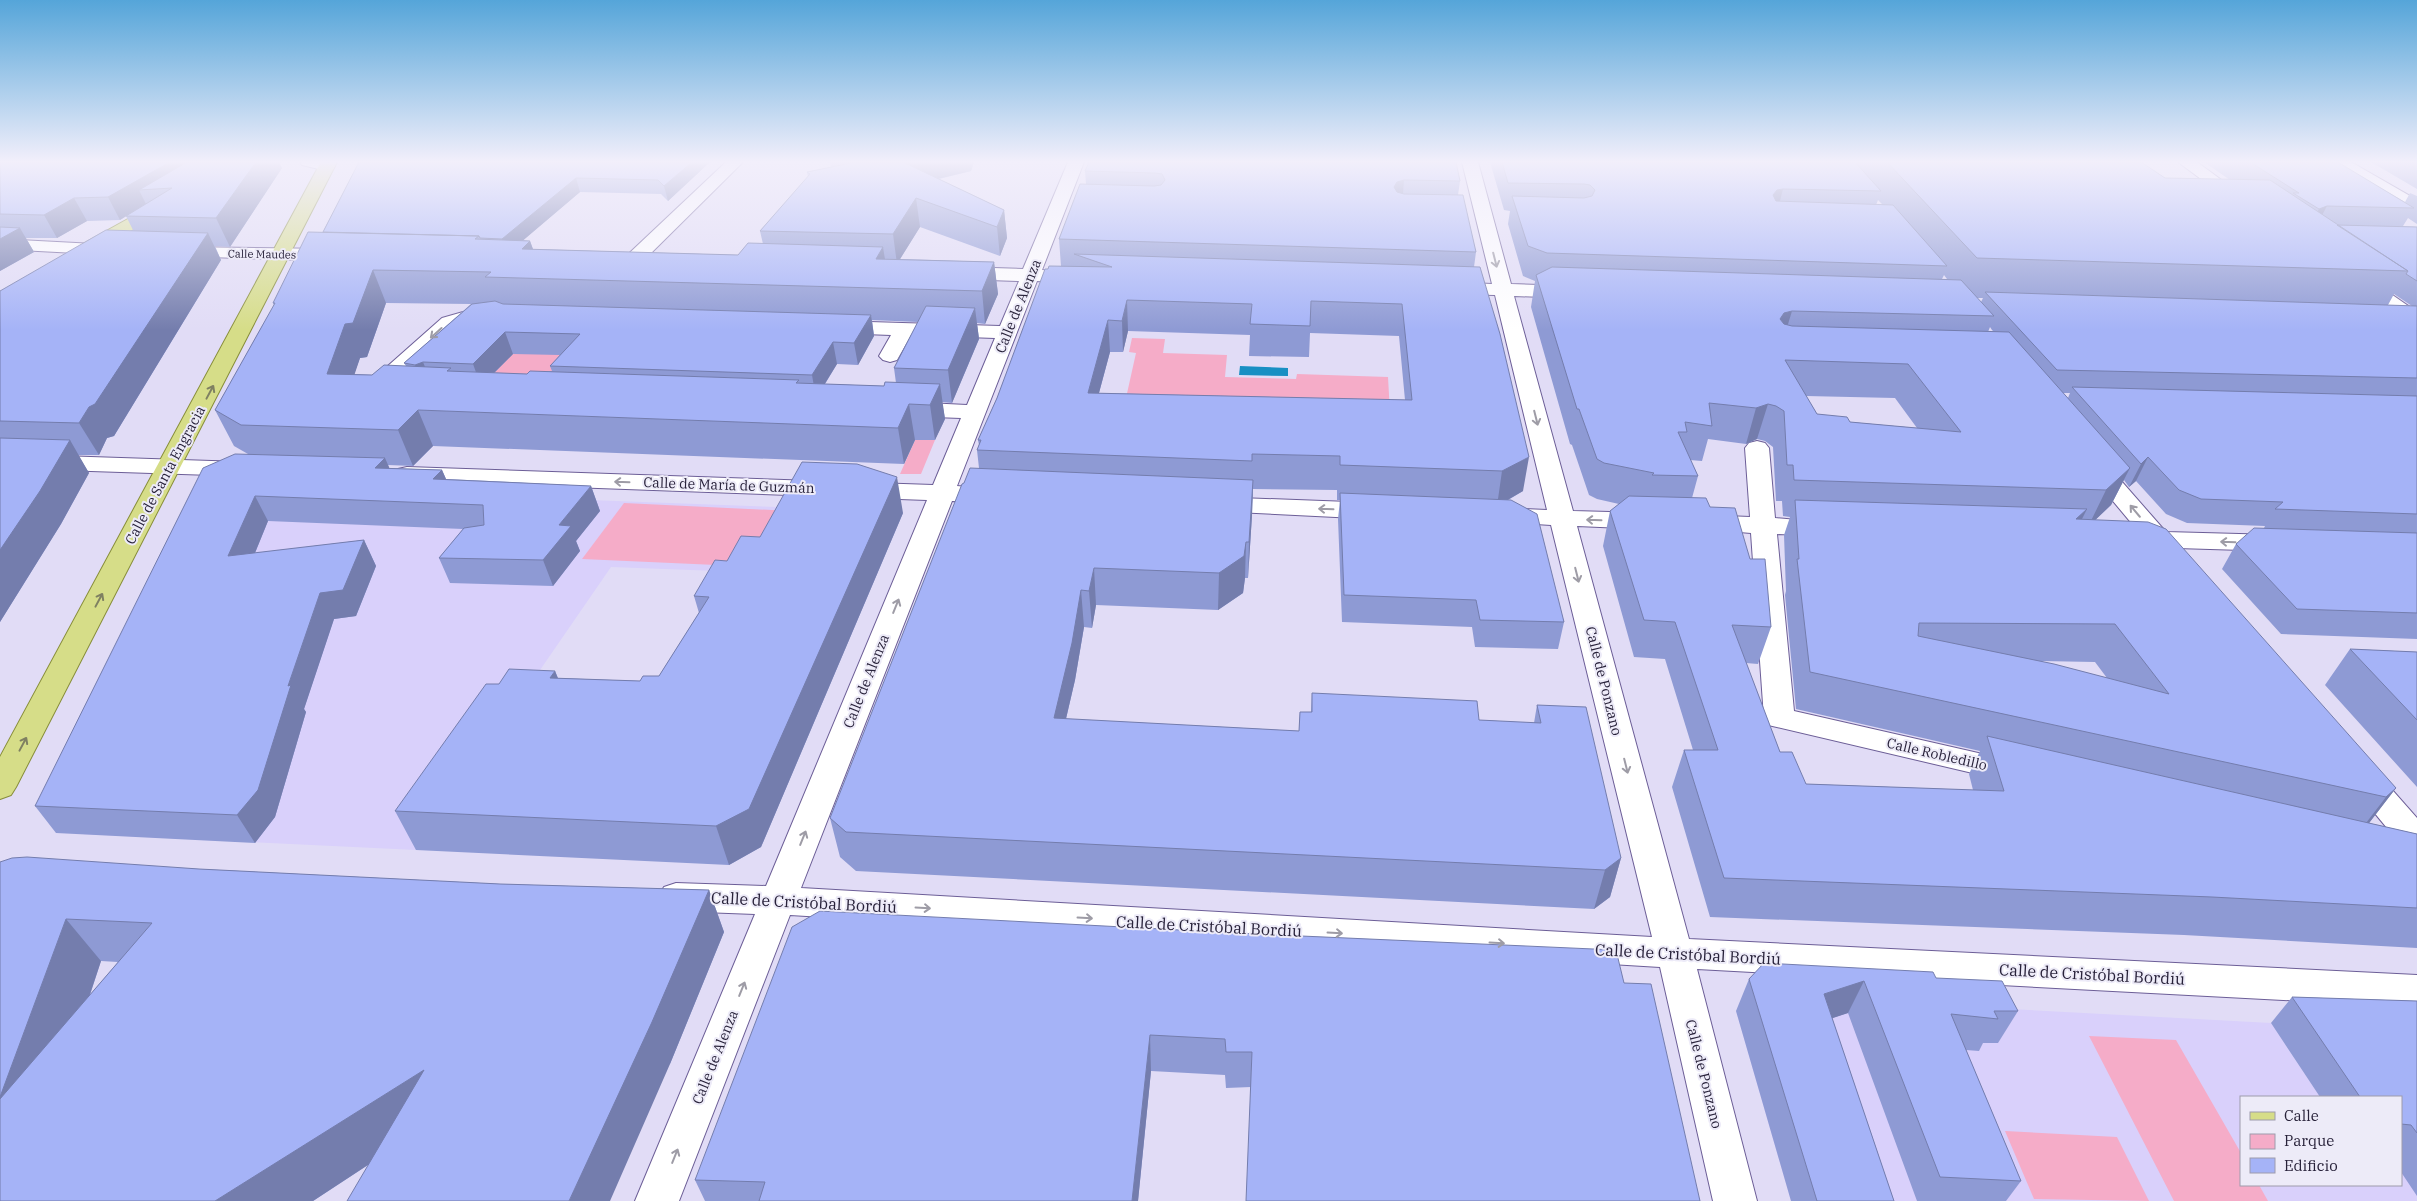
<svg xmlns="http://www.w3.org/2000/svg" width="2417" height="1201" viewBox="0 0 2417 1201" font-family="'IBM Plex Serif',serif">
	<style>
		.built { fill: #d9d0fb }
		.green { fill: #f5acc8 }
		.water { fill: #188fc3 }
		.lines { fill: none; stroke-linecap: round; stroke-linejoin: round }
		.minor-casing { stroke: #6c5e97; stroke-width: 2 }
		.major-casing { stroke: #878d39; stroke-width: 2 }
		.minor { fill: #fff; fill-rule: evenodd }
		.major { fill: #d6dd88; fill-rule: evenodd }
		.wall { fill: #8e9ad4; fill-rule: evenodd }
		.shaded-wall { fill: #747dad }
		.building { fill: #a5b3f7; stroke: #747dad; fill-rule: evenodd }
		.oneway { stroke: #9e9ca6 }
		.oneway2 { stroke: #7f8061 }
		.labels { text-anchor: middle; stroke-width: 4; stroke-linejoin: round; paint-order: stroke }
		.far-street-label { font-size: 11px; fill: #28223a; stroke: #edebf8 }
		.street-label { font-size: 14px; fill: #28223a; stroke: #edebf8 }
		.near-street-label { font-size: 16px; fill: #28223a; stroke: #edebf8 }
	</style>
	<rect width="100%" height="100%" fill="#e1dcf6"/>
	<path class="built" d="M217 493 453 495 804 508 769 573 611 567 416 850 81 834Z
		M1751 995 2271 1023 2320 1097H2241V1185H2401V1150L2417 1151V1201H1791L1736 1011Z"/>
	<path class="green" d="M537 329 591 331 570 375 486 381Z
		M1132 338 1165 339 1163 353 1227 355 1225 377 1296 379 1297 374 1388 377 1391 431 1120 425 1136 353 1129 352Z
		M915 440H935L921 474H900Z
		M624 503 793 511 761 567 582 559Z
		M2089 1036 2176 1040 2241 1153V1185H2259L2268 1201H2174Z
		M2005 1131 2117 1137 2149 1201 2034 1199Z"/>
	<path class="water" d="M1240 366 1288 368V376L1239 375Z"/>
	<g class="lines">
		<g class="minor-casing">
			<path id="minor" d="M300 162H331L335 166 333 169 327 171 302 165Z
				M726 162H743L636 268H622L620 264 622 260Z
				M1068 162H1084L1042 270 1086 273 1088 277 1086 281 1079 283 1037 281 957 486 1003 490 1006 495 1003 500 994 502 952 501 801 888 1652 937 1551 525 1493 521 1489 516 1493 511 1502 508 1547 510 1495 295 1449 294 1442 292 1439 288 1442 284 1449 282 1492 284 1462 162H1478L1511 284 1571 286 1578 288 1581 292 1578 296 1571 298 1514 296 1573 511 1646 513 1655 516 1659 521 1655 526 1646 529 1577 526 1689 939 2417 975V1007L1697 969 1757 1201H1713L1660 967 790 915 679 1201H635L755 914 676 911 664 907 658 897 664 887 676 883 766 886 927 500 407 481 398 479 395 474 398 469 407 467 933 485 961 418 906 416 898 414 895 409 898 404 906 402 967 405 995 338 911 335 897 360 890 362 883 360 879 356 891 335 837 333 830 331 827 327 830 323 837 321 1000 326 1019 281 959 279 952 277 950 273 952 269 959 267 1023 269Z
				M2178 162H2197L2250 201 2248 205H2236Z
				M2331 162H2351L2417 200V212L2411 211Z
				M0 239 114 245 120 246 123 250 120 254 114 255 0 249Z
				M182 247 334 249 340 251 343 255 340 259 334 261 176 256 173 252 176 248Z
				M2358 274 2365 276 2417 312V327L2410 325 2351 284 2348 280 2351 276Z
				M491 310 498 312 501 316 498 320 456 326 399 379 398 383 406 390 403 395C393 397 381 395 375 386L381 372 442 318 463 312Z
				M1757 441 1765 443 1769 448 1775 518 1832 523 1836 528 1832 533 1823 536 1777 534 1794 711 2022 763 2027 771 2022 779 2011 782 1768 725 1764 718 1751 533 1692 528 1688 523 1692 518 1701 515 1750 517 1745 448 1749 443Z
				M0 454 242 462 250 464 254 469 250 474 242 476 0 468Z
				M2094 457 2102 459 2166 532 2276 535 2285 537 2289 543 2285 549 2276 551 2177 548 2174 553C2164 555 2158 555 2151 547L2130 544 2126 539 2130 534 2138 531 2082 464 2086 459Z
				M1214 497 1376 503 1385 506 1389 511 1385 516 1376 519 1214 511 1205 509 1202 504 1205 499Z
				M2361 763 2372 767 2417 818V854L2405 850 2350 783 2345 775 2350 767Z"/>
		</g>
		<g class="major-casing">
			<path id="major" d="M321 162H337L16 787 11 795 0 799V757Z
				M162 200 168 201 171 205 168 209 93 253H81L78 249 81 245Z"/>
		</g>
		<use href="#minor" class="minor"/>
		<use href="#major" class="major"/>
	</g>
	<path class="wall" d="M0 162 282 168 230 247 215 246 221 260 114 436 107 438 99 455H78L89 473 61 524 0 622V291L133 230 126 216 120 220 87 221 57 238H26L34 252 0 271Z
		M359 162H710L668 201 661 194 580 192 523 240 530 241 533 249 738 255 763 244 760 231 808 177 807 172 831 167 830 162H974L971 171 939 179 1004 210 1007 238 1000 256 920 227 900 259 994 262 998 294 985 324 977 323 979 339 952 403 942 402 945 419 935 440H915L904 464 433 446 413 466 388 465 389 468 442 470 446 479 591 486 600 511 576 541 580 551 553 586 450 583 439 558 463 529 268 521 255 553 364 540 376 566 356 616 334 619 304 709 306 712 275 817 255 843 56 833 35 806 248 454 234 446 215 410 274 305 273 303 323 232ZM386 303 471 304 404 363 406 366 372 375 354 374 360 358 367 357ZM872 320 918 322 894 368 896 383 884 386 825 384 837 364 858 365 874 336ZM513 354 560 355 550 366 552 371 527 374 494 373Z
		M1490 162H1855L1856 164 1857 162H2141L2165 178 2230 180 2204 162H2336L2405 202 2410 193 2417 196V224L2408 218 2403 226 2417 227V639L2281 634 2222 569 2236 544 2264 528 2265 526 2187 523 2166 514 2136 481 2129 487 2124 480 2111 505 2095 520 2396 788 2369 823 2417 834V948L2184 935 1710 917 1672 787 1684 750H1693L1665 659 1634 657 1603 546 1610 511 1619 504 1597 499 1589 495 1572 445 1570 444 1531 307 1535 281 1523 276 1508 224 1510 211 1504 210ZM1878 200 1883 205H1876ZM1944 275 1947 279H1942ZM2394 294 2412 306 2388 305ZM1977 298H1983L1981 302ZM1990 327 1992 330 1994 332H1988ZM2062 393H2070L2068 398ZM1806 396 1895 398 1917 428 1850 422 1817 414ZM1708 439 1746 444 1757 439 1765 441 1773 447 1776 501H1782L1783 516 1790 517 1784 535 1786 591 1785 595 1796 709 1980 751 1969 774 1973 790 1806 784 1780 752 1746 663 1758 664 1771 627 1710 507 1692 498 1698 476 1690 460 1702 461ZM2040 661 2095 662 2107 678Z
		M2371 162H2417V189Z
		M1085 171 1460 181 1458 195 1476 252 1474 267 1523 491 1508 500 1564 622 1558 649 1475 647 1472 627 1342 622 1338 519 1340 500H1337V490L1253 489 1252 515 1248 578H1245L1243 593 1218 610 1096 605 1092 628 1084 627 1075 680 1066 719 1299 731 1300 712H1311L1312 693 1479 720 1534 723 1537 705 1621 858 1610 897 1594 909 856 871 840 857 830 818 964 483 979 468 977 450 979 445 978 440 997 398 1048 269 1061 266 1059 239 1086 184ZM1128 331 1250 335 1249 356 1309 357 1310 333 1399 336 1405 400 1099 393 1110 352H1123Z
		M903 513 761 847 729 865 416 850 395 811 555 671 558 678 640 681 659 676 699 613 694 596 727 561 760 537Z
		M2350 649 2417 652V787L2325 685Z
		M0 862 199 869 500 884 709 890 724 932 670 1064 368 1165 313 1201H0ZM101 961 118 962 90 995Z
		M1256 934 1251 1087 1226 1088 1225 1075 1151 1071 1138 1201H705L695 1180Z
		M1936 978 2018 1011 1998 1043H1983L1979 1051 1966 1050 2021 1181 2006 1201H1917L1848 1013 1832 1018 1894 1201H1791L1736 1011 1749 979Z
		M2292 997 2417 1001V1196L2401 1172V1097H2320L2271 1023Z"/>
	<path class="shaded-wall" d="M160 162H193L172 188 139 190 146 204 120 220 108 197Z
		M256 162H279L282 168 230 247 216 218Z
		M692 162H710L668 201 664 186Z
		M899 162H974L971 171 903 187Z
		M576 178 580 192 507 254 502 239Z
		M1404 180 1402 208 1394 187 1397 182Z
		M1783 189 1776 217 1773 195 1777 190Z
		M74 198 87 221 57 238 44 215Z
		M916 198 920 227 897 264 893 234Z
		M2327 206 2314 230 2306 234 2319 209Z
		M1004 210 1007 238 1000 256 997 227Z
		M20 228 34 252 0 271V239Z
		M208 233 221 260 114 436 107 438 99 455 79 423 89 407Z
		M530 241 541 272 522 249Z
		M883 247 888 278 876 259Z
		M994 262 998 294 985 324 982 291Z
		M373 270 386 303 367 357 360 358 343 409 327 374 345 324Z
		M1127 300 1128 331 1123 352 1122 321Z
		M975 308 979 339 952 403 948 370Z
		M1792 311 1782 344 1780 319 1784 313Z
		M871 315 874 336 858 365 854 343Z
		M1108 320 1110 352 1090 426 1088 393Z
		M505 332 513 354 481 386 473 364Z
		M833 342 837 364 816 398 812 375Z
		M423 362 432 384 424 387 415 365Z
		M940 384 945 419 935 440 930 405Z
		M909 404 915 440 904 464 898 428Z
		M1768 404 1757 439 1746 444 1756 408Z
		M418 410 433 446 413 466 398 430Z
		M70 440 89 473 61 524 0 622V550Z
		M1529 457 1523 491 1497 506 1502 471Z
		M2148 457 2136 481 2129 487 2141 464Z
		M385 458 396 483 375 468Z
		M2130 468 2111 505 2088 527 2106 490Z
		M442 470 453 495 433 479Z
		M897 477 903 513 761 847 729 865 716 826Z
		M1253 480 1252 515 1248 578 1249 542Z
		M591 486 600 511 576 541 580 551 553 586 543 560 559 525Z
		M255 496 268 521 243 582 228 556Z
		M2087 509 2069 545 2076 519Z
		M364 540 376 566 356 616 334 619 304 709 306 712 275 817 255 843 237 815 288 686 320 593Z
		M1246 542 1245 578 1243 593 1218 610 1219 573Z
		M1094 568 1096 605 1092 628 1089 591Z
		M1081 590 1084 627 1075 680 1057 757 1054 718Z
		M555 671 570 709 550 678Z
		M2396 788 2366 827 2356 836 2386 797Z
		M1621 858 1610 897 1594 909 1605 870Z
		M709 890 724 932 670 1064 610 1201H569Z
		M66 919 101 961 41 1141 0 1101V1097Z
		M1864 981 1848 1013 1809 1026 1824 994Z
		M1150 1035 1151 1071 1138 1201H1132Z
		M424 1070 450 1111 313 1201H215Z"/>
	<path class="building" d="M0 162H170L108 197 74 198 44 215 0 214Z
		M187 162H256L216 218 126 216 172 188 139 190Z
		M359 162H692L664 186 658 180 576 178 502 239 480 238 479 236 323 232Z
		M856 162H903L1004 210 997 227 916 198 893 234 760 231 810 174 807 172Z
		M1089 162H1456L1460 181 1404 180 1397 182 1394 187 1397 192 1404 194 1463 195 1476 252 1059 239 1080 184 1154 186 1161 185 1165 180 1162 174 1155 173 1085 171Z
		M1502 162H1855L1881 191 1783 189 1777 190 1773 195 1776 201 1893 205 1947 266 1547 253 1528 246 1512 196 1584 198 1592 196 1595 190 1590 185 1584 184 1508 183Z
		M1887 162H2141L2165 178 2270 180 2408 271 1977 258Z
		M2250 162H2336L2341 164 2414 208 2327 206 2319 209 2293 193H2299Z
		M2337 225 2417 227V281L2406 274 2408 271Z
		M0 227 20 228 0 239Z
		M106 230 208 233 95 404 89 407 79 423 0 421V291Z
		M308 232 479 236 475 239 530 241 522 249 738 255 748 243 883 247 876 259 994 262 982 291 485 277 491 272 373 270 353 323 345 324 327 374 372 375 384 365 451 368 447 371 527 374 530 371 799 380 796 383 884 386 885 382 940 384 930 405 909 404 898 428 418 410 398 430 241 425 215 410 275 303H273Z
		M1074 254 1480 267 1500 334 1529 457 1502 471 1340 465V456L1252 454V461L977 450 981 440H978L997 398 1045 269H1048L1049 266 1112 267ZM1127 300 1252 304 1250 324 1310 326 1311 301 1402 304 1412 400 1088 393 1108 320 1122 321Z
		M1552 267 1961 280 1994 316 1792 311 1784 313 1780 319 1784 324 1792 326 2009 332 2130 468 2106 490 1794 480 1793 465H1787L1784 411 1776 406 1768 404 1756 408 1709 403 1712 426 1685 422 1687 432H1678L1698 476 1652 475 1654 473 1604 463 1597 459 1579 409H1577L1536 275ZM1785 360 1908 364 1961 432 1850 422 1847 417 1817 414Z
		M1985 292 2417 306V378L2057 370Z
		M495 301 503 304 871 315 854 343 833 342 812 375 550 366 580 334 505 332 473 364 423 362 415 365 404 363 472 304Z
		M926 306 975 308 948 370 894 368Z
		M2072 387 2417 396V514L2275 509 2283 502 2201 499 2179 490 2148 457 2141 464Z
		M0 438 70 440 40 491 0 550Z
		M235 454 385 458 375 468 442 470 433 479 591 486 559 525 571 526 543 560 439 558 464 528 484 525 483 505 255 496 228 556 364 540 343 590 320 593 288 686 291 685 258 790 237 815 35 806 203 468Z
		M802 462 857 464 897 477 749 809 716 826 395 811 486 684H499L509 669 555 671 550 678 640 681 643 676H659L709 597 694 596 715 560 727 561 741 536 760 537Z
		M970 468 1253 480 1249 542H1246L1244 556 1219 573 1094 568 1089 591 1081 590 1072 643 1054 718 1299 731 1300 712H1312V693L1477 701 1479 720 1541 723 1537 705 1586 707 1621 858 1605 870 846 832 830 818 962 484 964 483Z
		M1340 493 1511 500 1537 514 1564 622 1480 620 1476 600 1344 595Z
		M1629 496 1706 498 1710 507 1735 508 1750 559H1765L1771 627 1732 625 1780 752H1792L1806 784 2004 791 1987 736 2417 834V908L2212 897 1724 878 1684 750H1718L1675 622 1644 620 1610 511Z
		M1795 500 2087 509 2076 519 2148 522 2166 529 2396 788 2386 797 1810 672 1797 559H1799ZM1919 623 2115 624 2169 694 2054 664 1918 636Z
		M2254 528 2417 533V613L2297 609 2236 544Z
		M2350 649 2417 652V720Z
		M27 857 199 869 500 884 709 890 652 1022 569 1201H347L424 1070 215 1201H0V1099L152 923 66 919 0 1097V862L12 858Z
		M820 911 1256 934 1616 950 1624 983 1651 984 1700 1201H1246L1252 1052H1226L1225 1039 1150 1035 1132 1201H759L765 1182 695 1180 792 927Z
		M1764 963 1933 972 1936 978 2002 981 2018 1011H1994L1998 1019 1951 1014 2021 1181 1940 1177 1864 981 1824 994 1894 1201H1817L1749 979Z
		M2292 997 2417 1001V1133L2411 1125 2401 1124V1097H2360Z"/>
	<defs><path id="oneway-shaft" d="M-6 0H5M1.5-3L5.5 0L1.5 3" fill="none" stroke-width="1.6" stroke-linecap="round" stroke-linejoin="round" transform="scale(1.25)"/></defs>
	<g class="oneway">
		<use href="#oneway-shaft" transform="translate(1495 260) rotate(76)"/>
		<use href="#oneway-shaft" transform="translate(436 333) rotate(138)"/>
		<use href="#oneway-shaft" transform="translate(1536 418) rotate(76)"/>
		<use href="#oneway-shaft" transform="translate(622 482) rotate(-178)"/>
		<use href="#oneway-shaft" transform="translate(1326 509) rotate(-178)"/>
		<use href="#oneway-shaft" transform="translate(2135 511) rotate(-130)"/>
		<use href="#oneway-shaft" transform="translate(1594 520) rotate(-178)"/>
		<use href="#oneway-shaft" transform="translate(2228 542) rotate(-178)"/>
		<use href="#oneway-shaft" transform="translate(1577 575) rotate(76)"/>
		<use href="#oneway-shaft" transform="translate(896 606) rotate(-68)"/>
		<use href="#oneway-shaft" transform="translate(1626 766) rotate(76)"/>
		<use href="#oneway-shaft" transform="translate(803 838) rotate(-68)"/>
		<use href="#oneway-shaft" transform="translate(923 908) rotate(3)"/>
		<use href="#oneway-shaft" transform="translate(1085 918) rotate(3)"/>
		<use href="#oneway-shaft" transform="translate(1335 933) rotate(3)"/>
		<use href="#oneway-shaft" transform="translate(1497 943) rotate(3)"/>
		<use href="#oneway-shaft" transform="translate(742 989) rotate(-68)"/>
		<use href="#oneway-shaft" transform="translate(675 1156) rotate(-68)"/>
	</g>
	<g class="oneway2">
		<use href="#oneway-shaft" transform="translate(210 392) rotate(-62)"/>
		<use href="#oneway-shaft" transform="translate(99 600) rotate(-62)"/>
		<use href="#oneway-shaft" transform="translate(23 744) rotate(-62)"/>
	</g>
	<linearGradient id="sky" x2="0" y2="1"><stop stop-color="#55a5d9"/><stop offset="0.49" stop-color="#f2effb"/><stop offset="1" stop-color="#f2effb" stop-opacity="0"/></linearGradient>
	<rect width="2417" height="330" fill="url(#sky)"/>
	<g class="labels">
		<g class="far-street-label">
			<text transform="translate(262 254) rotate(1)" y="4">Calle Maudes</text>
		</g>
		<g class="street-label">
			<text transform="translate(1018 306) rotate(-68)" y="5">Calle de Alenza</text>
			<text transform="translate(165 475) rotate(-62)" y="5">Calle de Santa Engracia</text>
			<text transform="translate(729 485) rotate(2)" y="5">Calle de María de Guzmán</text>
			<text transform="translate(866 681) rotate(-68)" y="5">Calle de Alenza</text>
			<text transform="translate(1604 681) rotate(76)" y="5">Calle de Ponzano</text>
			<text transform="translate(1937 754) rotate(13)" y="5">Calle Robledillo</text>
			<text transform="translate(715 1057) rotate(-68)" y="5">Calle de Alenza</text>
			<text transform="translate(1704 1074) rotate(76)" y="5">Calle de Ponzano</text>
		</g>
		<g class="near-street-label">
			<text transform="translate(804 902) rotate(3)" y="6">Calle de Cristóbal Bordiú</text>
			<text transform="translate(1209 926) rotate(3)" y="6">Calle de Cristóbal Bordiú</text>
			<text transform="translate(1688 954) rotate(3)" y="6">Calle de Cristóbal Bordiú</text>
			<text transform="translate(2092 974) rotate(3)" y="6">Calle de Cristóbal Bordiú</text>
		</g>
	</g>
	<rect x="2240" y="1096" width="162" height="90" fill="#edebf8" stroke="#9e9bac"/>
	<rect x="2250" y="1112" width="25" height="8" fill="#d6dd88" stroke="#9e9bac"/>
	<text x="2284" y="1121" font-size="15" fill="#28223a">Calle</text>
	<rect x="2250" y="1134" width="25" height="15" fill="#f5acc8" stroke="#9e9bac"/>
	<text x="2284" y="1146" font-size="15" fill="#28223a">Parque</text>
	<rect x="2250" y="1158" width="25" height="15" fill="#a5b3f7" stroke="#9e9bac"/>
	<text x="2284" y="1171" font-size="15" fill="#28223a">Edificio</text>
</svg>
